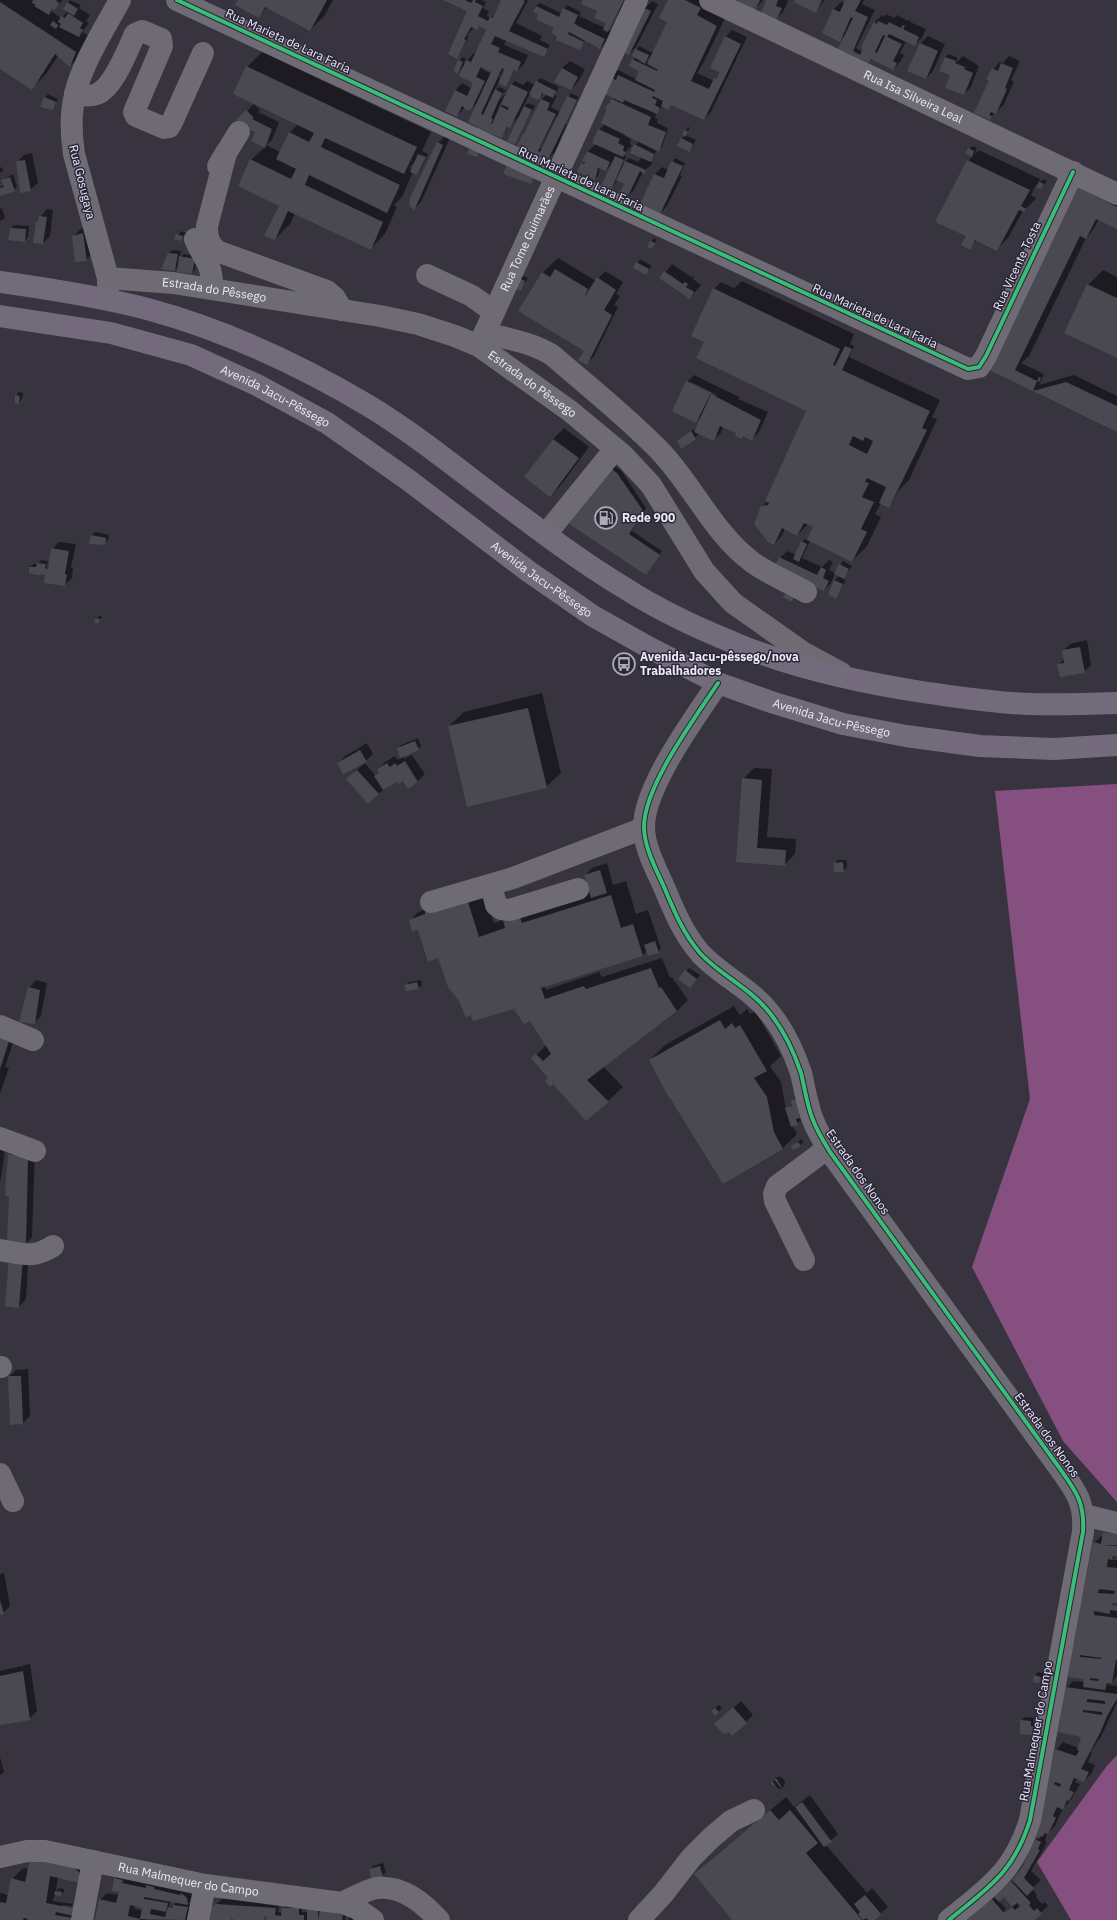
<svg xmlns="http://www.w3.org/2000/svg" width="1117" height="1920" viewBox="0 0 1117 1920" font-family="'IBM Plex Sans',sans-serif">
	<style>
		.forest { fill: #85507f }
		.shadow { fill: #0007; fill-rule: evenodd }
		.building { fill: #4a4952; fill-rule: evenodd }
		.lines { fill: none; stroke-linecap: round; stroke-linejoin: round }
		.minor { stroke: #6e6b75; stroke-width: 22 }
		.highway { stroke: #736b7b; stroke-width: 22 }
		.cycleway-casing { stroke: #2b2639; stroke-width: 6 }
		.cycleway { stroke: #3abd76; stroke-width: 4 }
		.labels { text-anchor: middle; stroke-width: 3; stroke-linejoin: round; paint-order: stroke }
		.street-label { font-size: 12px; fill: #eceaf6; stroke: #2b2639 }
		.poi-label { font-size: 12px; font-weight: bold; fill: #eceaf6; stroke: #2b2639; text-anchor: start }
	</style>
	<rect width="100%" height="100%" fill="#37343f"/>
	<path class="forest" d="M1117 784V1502L1063 1441 972 1267 1030 1099 995 791Z
		M1117 1755V1920H1071L1037 1862 1106 1767Z"/>
	<path class="shadow" d="M0 0H63L51 11 61 18 68 11 67 3 70 0 81 5 79 8 90 15 86 21 89 23 82 32 91 37 85 51 70 66 58 56 46 74 31 89 0 68Z
		M239 0H333L325 15 310 30 267 7 259 16Z
		M446 0H481L486 2 483 8 489 11 487 16 491 18 496 13 502 0H528L516 23 542 36 540 40 550 45 544 56 506 40 504 45 528 55 524 64 517 71 515 70 506 85 499 82 495 90 499 87 506 90 499 97V100L505 94 498 110 504 104 511 85 515 81 523 85 527 81 535 85 540 78 559 87 554 95 557 96 551 107 560 112 571 93 579 97 565 124H567L555 152 548 159 541 151 538 154 524 134 527 130 542 99 547 94 544 92 539 99 530 93 523 107 528 103 535 106 514 143 519 117 509 126 502 137 478 128V102L471 109 465 107 457 116 455 91 462 83 471 88 474 82 464 66 458 72 455 70 462 57 466 58 464 64 474 53 476 54 487 31 480 26 477 29 474 28 466 36H469L457 57 469 11ZM483 67 493 71 492 74 482 69ZM504 68 506 69 501 79 499 78ZM556 117H557L542 149 540 148Z
		M584 0H625L622 11 617 15 609 30 612 32 607 41 600 48 588 43 589 41 586 39 580 49 559 36 555 27 539 14 536 6 540 3 561 13 567 5 581 12 579 16 605 28 607 23 599 11ZM561 17 578 25 576 26Z
		M669 0H706L727 14 704 62 697 73 714 81 721 72 725 37 732 30 747 37 711 112 704 119 672 104 669 109 663 106 657 112 655 118 658 119 657 123 668 128 662 147 657 150 650 161 653 163 651 165 643 172 634 190 627 197 625 184 617 180 611 189 613 163 606 170 600 168 598 176 595 179 582 164 585 161 587 152 596 144 599 130 605 124 608 104 615 97 611 78 618 70 636 79 640 70 633 60 636 57 633 56 639 46 653 53 669 22ZM651 56 649 62 646 61ZM626 133 643 141 642 143 638 142 635 145 642 157 638 162 629 158 623 164 626 156 623 155 632 145 630 144 631 139 625 136ZM612 151 619 154 618 155 611 152Z
		M739 0H763L755 9Z
		M766 0H786L788 1 783 12 776 19Z
		M794 0H825L816 11Z
		M845 0H864L862 4 875 10 856 48 863 52 874 23 882 15 884 17 886 14 894 18 897 15 908 21 911 19 910 22 926 29 922 38 914 45 906 41 900 53 904 55 900 62 893 69 872 59 869 62 840 49 846 34 840 40 823 33 834 9 841 2 845 4Z
		M652 1 658 4 636 47 629 54 645 8Z
		M928 36 945 44 933 71 926 78 921 43Z
		M262 52 431 132 422 151 428 154 420 171 417 174 413 172 402 197 394 205 397 207 385 234 370 249 295 213 290 224 275 239 280 205 251 160 265 147 256 132 238 120 254 104 260 110 258 112 279 122 272 140 266 145 280 152 289 133 298 124 247 67ZM416 161 412 169 409 168Z
		M949 54 958 58 956 63 963 56 979 66 971 87 964 94 951 74 945 57Z
		M1009 56 1020 61 1011 80 1014 82 1003 106 995 112 990 119 976 112 990 80 993 69 1000 62 1003 63Z
		M570 61 585 69 578 82 571 89 562 68Z
		M48 94 58 99 52 109 45 98Z
		M688 127 690 128 685 135 696 140 690 151 682 139Z
		M445 136 450 138 421 202 414 209 438 143Z
		M972 146 977 148 974 155 979 150 1040 179 1037 186 1043 179 1047 181 1041 188 1036 185 1031 195 1036 198 1035 200 1023 211 1008 238 997 249 976 240 970 248 967 237 968 161 973 156 967 153Z
		M32 153 38 183 30 190 17 162 24 155Z
		M675 158 685 163 680 175 682 176 667 206 660 213 641 204 655 174 662 167 668 170Z
		M2 167 3 170 0 173V168Z
		M13 174 17 187 14 190 0 195V187L4 185 2 180Z
		M1083 182 1117 196V228L1099 219 1093 230 1086 238 1029 356 1021 363 1044 374 1039 385 1074 375 1117 396V430L990 369Z
		M2 208 5 218 0 221V209Z
		M47 209 53 210 50 236 43 243 37 221Z
		M14 225 29 226 28 237 25 241 11 228Z
		M90 226 93 253 86 260 73 237 80 229Z
		M181 231 186 233 181 240 176 238Z
		M654 238 657 240 651 248 648 247Z
		M172 250 181 251 180 257 184 254 197 256 195 270 192 273 179 266 175 270 169 253Z
		M558 258 596 281 605 271 623 282 616 294 620 296 614 305 618 307 594 356 587 363 585 351 519 310 543 272Z
		M640 259 652 266 645 274 635 267Z
		M672 264 691 277 693 276 694 277 693 279 701 285 690 298 661 278Z
		M1103 270 1117 277V357L1088 285Z
		M523 276 528 278 520 290V279Z
		M742 281 854 334 850 344 854 346 849 357 940 400 932 417 937 419 909 480 899 490 889 507 881 503 875 514 881 517 867 546 852 561 810 541 802 558 822 567 829 560 833 562 829 570 835 573 843 561 852 566 843 579 846 580 836 597 829 594 835 580 839 576 835 574 831 583 824 590 780 558 787 551 796 555 802 542 805 539 808 540 815 527 808 524 797 535 785 529 781 537 774 544 769 541 755 522 762 506 768 501 807 411 705 342 714 289 721 282 734 288Z
		M694 375 739 397 738 399 768 412 759 432 752 439 744 436 741 438 737 433 723 426 721 433 713 440 699 433 695 438 678 441 694 429 695 430 702 416 696 421 687 382ZM689 381 717 395 716 397 689 383Z
		M19 392 23 393 22 399 19 403 16 396Z
		M564 428 589 447 561 485 550 496 525 477 553 439Z
		M611 464 621 470 646 508 632 531 662 551 646 574 570 524Z
		M95 532 109 535 108 540 104 543 91 535Z
		M59 542 76 544 71 568H73L72 578 65 585 46 570 30 567 34 564H38L41 560 48 561 46 569 50 565 52 549Z
		M99 616H102L101 619 97 618Z
		M97 618V620L100 621 98 623 95 622Z
		M1087 640 1091 665 1084 672 1059 664 1064 659 1063 651 1070 644Z
		M542 693 561 773 546 787 449 726 464 712Z
		M418 738 421 746 418 749 402 756 404 759 412 755 425 774 417 782 397 780 378 794 354 772 365 763 376 776 380 772 378 769 385 762 395 756 397 760 402 758 398 748 401 745Z
		M367 743 373 754 366 761 338 763 345 756Z
		M754 768 772 769 767 837 796 839 795 854 784 865 737 861 743 779Z
		M838 860H846L847 867 843 871 834 864Z
		M607 863 613 885 626 881 636 914 648 910 661 948 658 952 647 951 643 955 544 986 546 990 599 972 602 977 662 958 670 978 672 977 688 1000 677 1011 603 1066 623 1087 608 1101 550 1078 533 1058 546 1045 530 1019 516 1009 519 1006 472 1014 449 986 438 957 418 929 410 921 417 913 482 884 494 923 590 892 585 875 592 868Z
		M689 968 700 975 690 987 686 971Z
		M36 980 47 983 41 1016 34 1023 29 988Z
		M421 980 422 985 419 988 407 990 406 985 409 982Z
		M734 1006 740 1015 747 1009 750 1014 755 1011 781 1056 770 1066 781 1082 786 1109 793 1104 792 1101 795 1097 799 1096 803 1114 799 1117 801 1121 792 1125 797 1134 782 1149 650 1060 665 1045Z
		M18 1028 5 1067 9 1068 0 1094V1038Z
		M0 1136 7 1137 0 1184Z
		M802 1139 803 1142 800 1146H792Z
		M16 1147 35 1150 32 1237 25 1244 10 1196 9 1154Z
		M29 1250 26 1299 19 1307 10 1257Z
		M28 1369 30 1416 23 1423 9 1377 16 1370Z
		M1107 1529 1117 1531V1556L1111 1560H1117V1602H1112L1111 1606 1115 1607 1117 1605V1676L1112 1682 1109 1681 1108 1685 1117 1686V1702L1101 1737 1090 1752H1092L1088 1762 1095 1765 1091 1774 1084 1781 1077 1779 1075 1782 1080 1784 1070 1801 1062 1810 1055 1826 1047 1834 1045 1841 1047 1843 1031 1871 1041 1880 1032 1889 1037 1895 1036 1897 1042 1904 1045 1902 1048 1906 1033 1920H968L990 1899 991 1900 1008 1886 1023 1866 1038 1837 1056 1750 1063 1742 1079 1748 1082 1736 1066 1688 1073 1681 1084 1682 1085 1678 1076 1642 1081 1609 1080 1599 1084 1596 1094 1543 1101 1536H1103ZM1004 1896 1013 1906 1003 1915 1002 1913 1006 1909 999 1901Z
		M4 1573 10 1606 3 1613 0 1614V1574Z
		M30 1664 37 1711 29 1719 0 1724V1671Z
		M1038 1672 1044 1674 1043 1679 1040 1682 1035 1675Z
		M741 1701 753 1715 746 1722 729 1730 723 1717Z
		M719 1705 722 1708 715 1715 712 1711Z
		M1025 1717 1034 1718 1033 1723 1036 1724 1035 1731 1032 1734 1021 1721Z
		M0 1757 4 1772 0 1775Z
		M773 1783a6 6 0 1 1 12 0a6 6 0 1 1-12 0Z
		M810 1795 838 1834 826 1845 867 1893 872 1888 888 1907 873 1920H734L695 1875 710 1860 786 1797 794 1807Z
		M42 1849 62 1852V1857L82 1861 85 1863 88 1870 87 1874 80 1881 58 1877 56 1891 59 1888 64 1889V1892L61 1895 56 1894 52 1901 74 1904 79 1901 77 1911H80L78 1920H0V1893L9 1895 12 1879 23 1868 29 1869 31 1860ZM62 1905 77 1907V1909L62 1907Z
		M383 1863 386 1872 382 1876 370 1869 373 1866Z
		M122 1871 189 1886 195 1897 188 1904H190V1920L145 1919V1920H96L100 1900 107 1893 119 1895 120 1891 115 1878ZM170 1901 177 1902 169 1909ZM135 1905 142 1906 143 1911 135 1909Z
		M224 1897 279 1905 278 1912 282 1913 283 1908 290 1901 302 1905V1912H308V1909L349 1908 345 1920H267L268 1916 264 1915 263 1920H235L231 1917 230 1920H209L212 1908Z
		M352 1914 362 1920H348Z"/>
	<path class="building" d="M33 0H56L59 3 55 10 52 9 49 15 34 6 36 5 32 3Z
		M238 0H327L310 31 265 7 259 18 235 5Z
		M443 0H465L471 3 473 0H476L475 2 483 6 478 16 488 21 490 17 493 18 501 0H523L525 1 509 31 548 49 544 57 495 36 491 44 500 48 498 52 521 62 517 72 514 70 506 87 498 83 505 70 502 68 481 114 483 115 495 89 502 93 491 118 493 119 491 123 492 124 500 106 508 110 509 108 501 104 511 84 528 92 510 128 507 127 502 138 477 129 478 127 468 122 491 72 481 67 476 77 485 81 471 110 469 109 468 111 462 106 457 117 445 111 455 90 467 96 473 83 459 76 466 60 471 62 486 30 479 26 478 30 471 27 464 39 466 40 457 59 448 54 467 11Z
		M583 0H624L608 32 603 30 606 23 594 18 597 11 581 4Z
		M668 0H685L701 8 697 15 717 26 691 81 709 89 714 78 716 79 720 72 710 68 725 36 741 44 704 120 671 105 669 110 661 106 663 101 653 96 652 98 657 100 655 105 660 108 657 114 624 100 623 103 603 93 610 77 616 80 618 75 654 92 655 90 635 80 639 71 629 66 632 59 657 71 658 70 647 64 667 22 659 18Z
		M738 0H760L755 10 738 1Z
		M764 0H778L776 6 782 8 776 21 761 13 766 1Z
		M795 0H822L816 13 794 2Z
		M845 0H861L855 11 868 17 853 51 860 55 863 48 861 47 874 22 877 24 878 21 887 25 889 22 901 28 903 25 905 26 903 29 919 37 915 46 889 34 887 37 902 44 893 61 897 63 893 70 871 59 869 63 838 49 853 18 851 17 840 42 822 33 833 9 840 12ZM883 35 885 36 877 53 875 52Z
		M0 2 76 52 70 67 55 54 32 90 0 69Z
		M67 2 78 9 74 16 63 9Z
		M536 6 559 17 563 8 578 15 574 24 605 39 600 49 569 32 568 34 584 42 580 50 556 40 557 36 551 33 554 28 536 19 538 14 533 12Z
		M644 8 651 11 629 55 622 52Z
		M68 13 83 23 80 28 83 30 79 37 59 27 61 24 58 22 61 16 65 18Z
		M53 21 58 25 56 29 50 25Z
		M920 43 938 51 926 79 907 71Z
		M635 49 649 55 645 64 632 56Z
		M945 57 956 61 955 63 965 67 964 69 973 73 964 95 945 88 950 75 939 71Z
		M458 60 463 62 458 73 453 71Z
		M1001 63 1013 68 1005 88 1007 89 996 114 991 112 989 115 992 116 990 120 974 113 989 80 986 79 992 68 998 71Z
		M246 66 417 147 404 174 325 138 321 147 400 185 387 213 309 175 305 185 383 222 371 250 288 211 275 240 264 236 279 206 238 186 250 159 291 179 296 169 276 159 289 132 309 142 314 133 233 94Z
		M562 68 578 77 571 90 554 82Z
		M536 81 556 91 553 98 542 93 539 100 531 97 532 95 529 94Z
		M567 96 577 100 548 160 517 146 523 134H524L541 99 550 103 547 110 556 114 538 151 540 152Z
		M44 97 56 102 53 110 40 107Z
		M612 99 651 117 648 125 666 132 659 152 601 123 607 109 605 108Z
		M524 106 532 110 515 144 507 141Z
		M246 110 254 118 252 119 272 129 265 148 251 141 255 132 246 128 245 129 236 120Z
		M598 129 620 139 618 143 624 146 623 151 626 152 623 157 592 143Z
		M684 130 688 132 685 137 682 135Z
		M681 138 693 144 690 152 677 146Z
		M437 142 443 145 414 211 409 205 410 198Z
		M471 144 481 147 477 157 467 154Z
		M634 144 654 154 651 162 630 153Z
		M968 148 974 151 972 157 965 153Z
		M587 151 610 162 606 171 598 168 595 180 577 172 581 163 584 164 585 162 582 161Z
		M418 154 426 157 417 175 410 172Z
		M615 156 624 160 611 190 601 186Z
		M25 160 31 191 20 193 16 161Z
		M967 160 1030 190 1021 206 1026 209 1024 212 1019 210 997 251 975 240 970 250 961 245 966 236 935 222Z
		M625 161 646 170 644 174 640 171 627 198 619 194 624 184 616 180Z
		M671 161 683 166 660 214 640 204 654 174 664 178Z
		M507 164 534 175 531 184 503 174Z
		M10 177 15 191 0 196V188L4 187 1 180Z
		M1039 182 1044 184 1041 189 1036 187Z
		M1077 187 1117 207V229L1096 219 1086 239 1080 236 1015 370 1037 381 1039 377 1041 378 1039 382 1037 381 1033 391 989 370Z
		M39 216 47 217 43 244 33 243 36 221H38Z
		M10 228 26 229 25 242 8 240Z
		M83 233 87 261 75 262 72 236Z
		M176 234 183 236 181 241 174 239Z
		M650 241 655 243 652 249 647 247Z
		M168 253 178 254 175 271 161 269Z
		M179 256 195 259 192 274 177 272Z
		M636 262 649 269 646 275 633 268Z
		M555 269 588 289 584 298 597 277 616 290 604 310 612 315 587 365 578 360 584 351 518 311 542 272 550 277Z
		M664 271 683 284 685 282 688 284 686 287 694 292 690 299 659 278Z
		M519 278 525 281 521 291 514 288Z
		M1087 284 1117 298V358L1064 333Z
		M713 288 840 349 833 365 835 366 845 346 852 349 842 370 930 411 922 428 927 430 889 508 879 503 886 487 867 478 865 482 869 483 862 497 874 502 861 529 867 532 852 562 807 540 813 527 804 523 797 536 782 528 774 545 768 542 754 524 761 506 768 505 769 503 765 501 806 411 696 358 704 342 691 336ZM853 436 863 441 865 437 873 441 867 454 849 445Z
		M686 381 711 393 696 423 672 411Z
		M1066 382 1117 406V432L1033 391Z
		M711 394 761 420 752 441 743 436 742 439 735 436 736 433 720 426 714 441 694 432Z
		M15 395 20 396 19 404 15 403Z
		M691 431 696 439 681 449 677 441Z
		M553 439 579 458 550 497 524 477Z
		M607 466 617 473 644 512 629 534 660 555 646 575 569 524Z
		M91 535 106 538 105 545 89 544Z
		M801 541 807 544 799 562 793 559Z
		M51 548 69 551 65 574 67 575 65 586 44 583 45 574 38 575 29 573V567H36L37 563 46 564 45 568 48 569Z
		M779 557 817 575 821 567 826 570 823 578 829 581 824 591 774 568Z
		M839 564 849 569 844 579 834 574Z
		M834 580 843 584 836 599 828 594Z
		M788 589 796 595 791 602 783 597Z
		M94.5 621a2.5 2.5 0 1 1 5 0a2.5 2.5 0 1 1-5 0Z
		M1080 647 1085 673 1060 677 1057 664 1064 663 1062 650Z
		M528 708 547 788 467 807 448 726Z
		M415 741 419 750 400 758 397 748Z
		M360 750 367 762 343 774 337 763Z
		M405 761 418 782 408 789 403 781 398 784 397 782 383 790 374 776 379 773 377 769 387 763 390 767 395 763 397 766Z
		M357 770 379 794 368 804 346 779Z
		M742 778 762 780 757 848 786 850 785 866 736 862Z
		M843 862 844 872H834L833 863Z
		M600 870 607 893 591 898 584 875Z
		M611 895 621 928 633 924 643 956 541 988 545 999 584 986 586 989 651 968 659 988 661 987 677 1011 587 1080 609 1102 586 1121 553 1084 550 1087 545 1081 548 1078 531 1058 536 1054 543 1061 551 1054 530 1021 524 1024 514 1009 523 1006 473 1021 471 1015 466 1018 459 1001 448 987 438 958 428 962 418 930 412 932 409 920 425 914V912L467 899 479 937 505 928 503 920 519 915 522 923Z
		M655 941 659 953 648 956 644 945Z
		M685 970 697 979 690 988 678 979Z
		M417 982 419 989 406 991 404 985Z
		M28 987 40 990 35 1024 19 1022Z
		M720 1020 725 1029 732 1023 735 1028 740 1025 767 1071 754 1078 767 1097 774 1132 783 1149 723 1184 670 1098H669L649 1060Z
		M0 1035H11L0 1069Z
		M796 1099 800 1118 796 1119 798 1125 791 1127 785 1108 792 1106 791 1100Z
		M798 1142 801 1146 793 1150 791 1146Z
		M8 1154 28 1157 26 1245 7 1243 9 1197 5 1195Z
		M9 1257H23L19 1308 5 1306Z
		M8 1376H21L23 1424 10 1425Z
		M1103 1532 1117 1534V1545H1102L1117 1546V1557L1113 1556 1112 1560 1108 1559 1107 1567 1117 1568V1603H1112V1605L1117 1606V1611L1110 1610V1614L1094 1611V1615L1117 1618V1660H1116L1112 1683H1107L1105 1690 1083 1687 1084 1679 1068 1677 1073 1643H1074L1080 1610 1077 1609 1079 1599H1082L1093 1542 1101 1544ZM1099 1589 1115 1591 1114 1594 1098 1593ZM1080 1655 1102 1658V1659L1080 1657ZM1090 1678 1099 1679 1098 1681 1090 1680Z
		M0 1600 4 1614 0 1615Z
		M23 1671 30 1720 0 1725V1676Z
		M1034 1675 1041 1677 1040 1683 1033 1682Z
		M1065 1687 1117 1694V1699L1107 1716 1101 1731 1081 1769 1089 1772 1084 1782 1074 1778 1069 1790 1074 1792 1069 1801 1067 1800 1063 1810 1057 1807 1053 1816 1056 1818 1048 1834 1045 1833 1042 1837 1040 1836 1039 1839 1036 1837 1055 1749 1076 1756 1079 1751 1077 1750 1081 1737 1058 1732ZM1087 1699 1105 1701V1704L1087 1702ZM1083 1710 1102 1712V1715L1083 1712ZM1055 1782 1061 1784 1060 1787 1066 1790 1054 1784Z
		M733 1707 747 1723 732 1736 729 1732 723 1734 714 1724Z
		M715 1708 719 1712 715 1716 711 1711Z
		M1020 1720 1031 1721V1726L1034 1727 1032 1735 1020 1734Z
		M774 1779H777L782 1788H781Z
		M772 1782H773L779 1791 771 1783Z
		M802 1802 832 1842 824 1847 795 1807Z
		M770 1810 779 1820 790 1810 818 1843 806 1853 862 1920H732L694 1874Z
		M1035 1839 1041 1842 1038 1849 1040 1850 1024 1878 1034 1888 1027 1896 1012 1880 1023 1866Z
		M30 1859 74 1868 79 1872 81 1878 80 1883 50 1876 46 1903 72 1908 73 1904 76 1905 74 1916 56 1912 55 1915 73 1918V1920H27L28 1919 24 1918 23 1920H0V1902L6 1903 11 1878 25 1882Z
		M380 1866 383 1877 372 1880 369 1869Z
		M114 1878 123 1880 122 1883 146 1888V1885L154 1887V1889L180 1895 181 1893 187 1898 188 1905 144 1897V1899L168 1903 166 1912 151 1909 150 1914 165 1917 168 1907 172 1908 173 1905 188 1907 185 1920 140 1919 142 1908 130 1905 128 1916 140 1919V1920H95L99 1899 116 1903 119 1892 112 1891Z
		M1011 1881 1031 1903 1029 1905 1034 1911 1037 1908 1042 1914 1035 1920H965L992 1899 1004 1913 1012 1907 1015 1910 1020 1906 1017 1903 1012 1907 1004 1897 999 1902 994 1897Z
		M55 1891 62 1892 61 1896 54 1895Z
		M865 1895 881 1914 875 1920H868L866 1918 863 1920 858 1914 860 1912 854 1904Z
		M216 1904 276 1908 275 1915 281 1916 282 1908H299V1915H304V1920H266L267 1916H265L264 1920H234L231 1918V1920H208L211 1907Z
		M307 1909H318V1920H307Z
		M320 1910 343 1915 342 1920H318Z"/>
	<g class="lines">
		<g class="minor">
			<path d="M177 0 968 369 979 367 986 356 1073 172"/>
			<path id="s1" d="M710 0 1117 194"/>
			<path d="M75 94C82 95 90 97 97 94 114 87 127 51 135 34L142 31 161 39 162 46 134 112 136 116 164 128 169 127 172 122 203 53"/>
			<path d="M226 153 207 226C207 237 208 243 217 251L327 291 335 298 342 310"/>
			<path d="M218 166 239 132"/>
			<path d="M195 239C204 261 213 263 212 289"/>
			<path d="M427 275 472 296 494 312"/>
			<path id="s2" d="M108 278 173 283 380 316 418 324 455 336 479 346 570 411 623 455 651 485 704 571 733 603 804 653 841 673"/>
			<path d="M108 293V278L74 154C71 134 70 115 75 95 81 65 105 28 120 0"/>
			<path d="M485 333C508 339 531 342 552 355 588 386 626 416 659 450 693 485 713 533 752 562 768 574 789 582 806 592"/>
			<path id="s3" d="M479 345 637 0"/>
			<path d="M546 534 615 449"/>
			<path d="M718 683C695 718 644 786 644 827 644 847 656 869 664 887 674 911 683 933 700 953 720 975 750 988 769 1012 783 1029 794 1052 801 1073 805 1089 807 1106 813 1120 817 1131 824 1142 830 1152L1058 1466C1075 1490 1085 1501 1083 1532L1030 1820C1014 1872 989 1887 949 1920"/>
			<path d="M491 885 496 905 501 909 510 910 578 889"/>
			<path d="M431 902 513 878 644 828"/>
			<path d="M0 1026 33 1040"/>
			<path d="M0 1138 35 1151"/>
			<path d="M0 1250C23 1254 33 1259 53 1246"/>
			<path d="M804 1260 775 1201 774 1194 777 1186 828 1148"/>
			<path d="M0 1367H1"/>
			<path d="M0 1474 13 1501"/>
			<path d="M1084 1515 1117 1523"/>
			<path id="s4" d="M0 1857 27 1851H45L205 1885 342 1903 356 1908 373 1920"/>
			<path d="M342 1903C353 1898 365 1890 377 1888 402 1885 423 1903 439 1920"/>
			<path d="M82 1920 93 1861"/>
			<path d="M198 1920 205 1885"/>
			<path d="M639 1920 663 1894 691 1858 711 1838 731 1821 754 1810"/>
		</g>
		<g class="highway">
			<path d="M0 282C50 289 102 297 151 310 227 331 300 365 369 406 423 439 471 480 522 517 555 542 588 566 623 587 657 609 695 627 732 642 792 668 858 682 922 692 958 697 995 703 1031 704 1060 705 1089 704 1117 703"/>
			<path id="s5" d="M0 316 111 333 191 355 257 385 327 423 407 479 528 571 593 616 650 648 718 683 771 702 843 724 906 736 980 746 1054 749 1117 745"/>
		</g>
		<g class="cycleway-casing">
			<path id="cycleway" d="M177 0 968 369 979 367 986 356 1073 172
				M718 683C695 718 644 786 644 827 644 847 656 869 664 887 674 911 683 933 700 953 720 975 750 988 769 1012 783 1029 794 1052 801 1073 805 1089 807 1106 813 1120 817 1131 824 1142 830 1152L1058 1466C1075 1490 1085 1501 1083 1532L1030 1820C1014 1872 989 1887 949 1920"/>
		</g>
		<use href="#cycleway" class="cycleway"/>
	</g>
	<defs>
		<g id="fuel-ring" transform="scale(1.15)"><circle r="9.5" fill="#2b2639" stroke="#adaab6" stroke-width="1.5"/><path d="M-5.5-6h7V0h2V4h1.3V-2.5L3-4.5l.8-.8L6-3V5H2.5V1h-1V6h-7ZM-4.2-4.7v3.2H.2V-4.7Z" fill="#adaab6"/></g>
		<g id="bus-ring" transform="scale(1.15)"><circle r="9.5" fill="#2b2639" stroke="#adaab6" stroke-width="1.5"/><path d="M-5-6H5V4H4V6H2V4H-2V6H-4V4H-5ZM-3.5-4V0h7V-4ZM-3.5 1.2v1.5H-2V1.2ZM2 1.2v1.5H3.5V1.2Z" fill="#adaab6"/></g>
	</defs>
	<g fill-rule="evenodd">
		<use href="#fuel-ring" x="606" y="518"/>
		<use href="#bus-ring" x="624" y="664"/>
	</g>
	<g class="labels">
		<g class="street-label">
			<text transform="translate(288 41) rotate(25)" y="4">Rua Marieta de Lara Faria</text>
			<text dy="4" stroke="none"><textPath href="#s1" startOffset="225">Rua Isa Silveira Leal</textPath></text>
			<text transform="translate(581 179) rotate(25)" y="4">Rua Marieta de Lara Faria</text>
			<text transform="translate(82 182) rotate(76)" y="4">Rua Gosugaya</text>
			<text dy="4" stroke="none"><textPath href="#s3" startOffset="117">Rua Tome Guimarães</textPath></text>
			<text transform="translate(1017 266) rotate(-65)" y="4">Rua Vicente Tosta</text>
			<text dy="4" stroke="none"><textPath href="#s2" startOffset="107">Estrada do Pêssego</textPath></text>
			<text transform="translate(875 316) rotate(25)" y="4">Rua Marieta de Lara Faria</text>
			<text dy="4" stroke="none"><textPath href="#s2" startOffset="444">Estrada do Pêssego</textPath></text>
			<text dy="4" stroke="none"><textPath href="#s5" startOffset="289">Avenida Jacu-Pêssego</textPath></text>
			<text dy="4" stroke="none"><textPath href="#s5" startOffset="613">Avenida Jacu-Pêssego</textPath></text>
			<text dy="4" stroke="none"><textPath href="#s5" startOffset="937">Avenida Jacu-Pêssego</textPath></text>
			<text transform="translate(858 1172) rotate(55)" y="4">Estrada dos Nonos</text>
			<text transform="translate(1047 1435) rotate(54)" y="4">Estrada dos Nonos</text>
			<text transform="translate(1036 1731) rotate(-80)" y="4">Rua Malmequer do Campo</text>
			<text dy="4" stroke="none"><textPath href="#s4" startOffset="192">Rua Malmequer do Campo</textPath></text>
		</g>
		<g class="poi-label">
			<text x="622" y="522">Rede 900</text>
			<text x="640" y="661">Avenida Jacu-pêssego/nova<tspan x="640" dy="14">Trabalhadores</tspan></text>
		</g>
	</g>
</svg>
